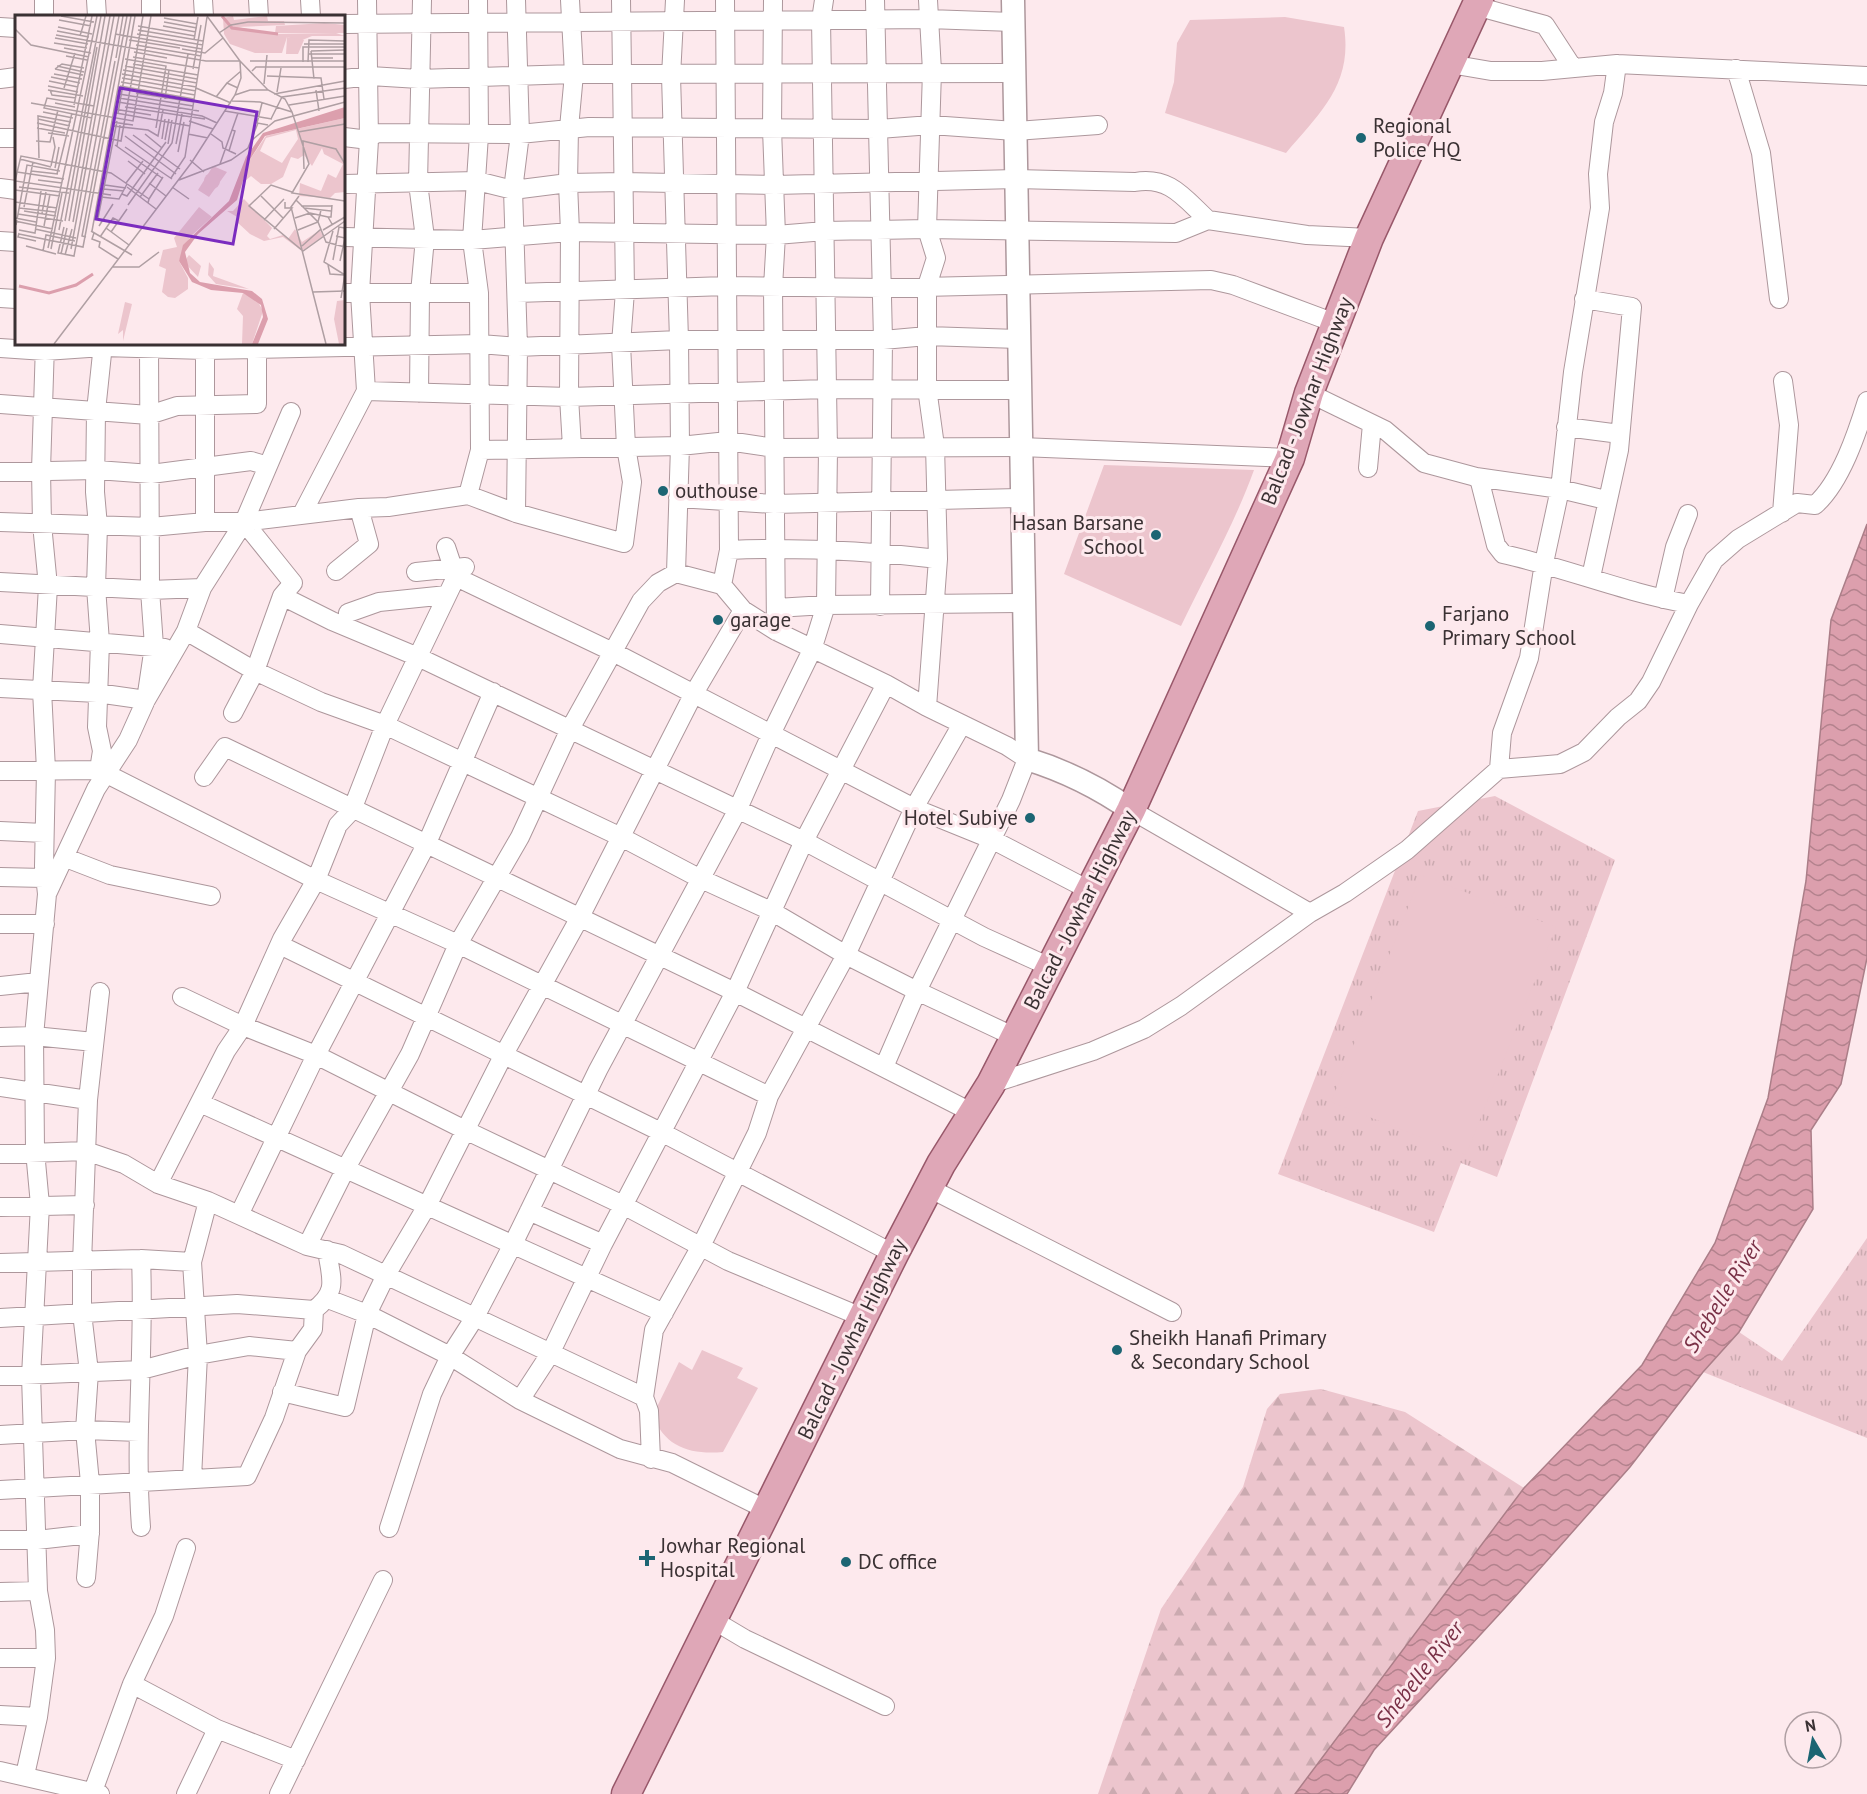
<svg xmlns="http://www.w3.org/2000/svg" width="1867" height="1794" viewBox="0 0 1867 1794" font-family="'PT Sans',sans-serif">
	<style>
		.grass { fill: url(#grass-tufts) }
		.forest { fill: url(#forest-firs) }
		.pitch { fill: #ecc5cd }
		.water { fill: url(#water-waves); stroke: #ab7e88; stroke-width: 1.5 }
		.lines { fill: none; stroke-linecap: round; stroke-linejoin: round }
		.minor-casing { stroke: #ad979c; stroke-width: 20 }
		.tertiary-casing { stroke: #ad979c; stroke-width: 25 }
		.primary-casing { stroke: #98586a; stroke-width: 31 }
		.minor { stroke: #fff; stroke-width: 18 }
		.tertiary { stroke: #fff; stroke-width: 22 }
		.primary { stroke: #dfa7b7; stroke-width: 28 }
		.poi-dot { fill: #1c6573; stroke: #fde9ed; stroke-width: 2 }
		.labels { text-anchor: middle; stroke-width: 6; stroke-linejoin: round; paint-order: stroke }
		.poi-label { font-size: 21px; fill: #3a3133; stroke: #fde9ed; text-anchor: start }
		.street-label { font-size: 21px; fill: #3a3133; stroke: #fde9ed }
		.water-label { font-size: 22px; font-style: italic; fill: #7a3147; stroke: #fde9ed }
		.inset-river { fill: none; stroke: #dc9fad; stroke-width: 3 }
		.inset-road { fill: none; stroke: #af9fa3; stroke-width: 1.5 }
		.view { fill: #7b2cbf; fill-opacity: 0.15; stroke: #7b2cbf; stroke-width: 3 }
		.inset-edge { fill: none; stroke: #3a3133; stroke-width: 3 }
	</style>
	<defs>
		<pattern id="grass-tufts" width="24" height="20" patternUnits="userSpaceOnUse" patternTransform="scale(1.5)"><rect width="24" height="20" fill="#ecc5cd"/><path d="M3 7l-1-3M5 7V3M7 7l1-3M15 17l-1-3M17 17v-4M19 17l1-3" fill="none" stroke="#cbaab0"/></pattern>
		<pattern id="forest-firs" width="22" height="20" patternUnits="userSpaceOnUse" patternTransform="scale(1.5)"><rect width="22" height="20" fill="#ecc5cd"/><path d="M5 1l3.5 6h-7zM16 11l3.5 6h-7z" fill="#cbaab0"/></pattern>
		<pattern id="water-waves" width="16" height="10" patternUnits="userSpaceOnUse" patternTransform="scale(1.5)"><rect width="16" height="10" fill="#dc9fad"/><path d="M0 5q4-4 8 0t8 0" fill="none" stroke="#b3828d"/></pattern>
	</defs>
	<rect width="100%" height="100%" fill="#fde9ed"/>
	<path class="grass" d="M1495 796 1615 860 1497 1177 1461 1163 1434 1232 1278 1174 1418 811Z
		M1867 1238V1438L1703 1372 1739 1332 1782 1361Z"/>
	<path class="forest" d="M1321 1389 1405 1412 1524 1488 1295 1794H1098L1161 1609 1243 1487 1267 1409 1280 1394Z"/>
	<path class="pitch" d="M1285 17 1344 27C1353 84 1320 113 1286 153L1165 113 1174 82 1177 43 1190 20Z
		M1104 465 1254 470C1234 525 1206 574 1181 626L1064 574Z
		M1421 875 1556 927 1466 1155 1331 1102Z
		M702 1350 743 1368 737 1378 758 1388 723 1452C691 1455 664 1447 653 1415L679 1362 692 1370Z"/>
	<path class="water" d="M1867 524V958L1841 1084 1811 1130 1813 1209 1739 1332 1703 1372 1630 1467 1505 1608 1374 1750 1347 1794H1295L1524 1488 1642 1365 1715 1243 1768 1098 1806 881 1831 620Z"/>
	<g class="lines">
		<g class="minor-casing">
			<path id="minor" d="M44 0V16
				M96 0 97 16
				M203 0 204 16
				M258 0 259 16
				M310 0 311 16
				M570 0 574 74 569 128 568 183 570 232 569 397 572 447
				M675 0 671 76 679 340 680 446 676 573
				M773 0 772 129 776 235 773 287 776 631
				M875 0 883 340 880 606
				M1476 6 1545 25 1573 68
				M151 16V0
				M344 24 928 19 1013 22
				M0 27 16 28
				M1450 64 1491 71H1542L1617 64 1867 76
				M1736 69 1761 153 1779 299
				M0 79 16 77
				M344 79 370 76 419 79 574 74 1014 73
				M344 137 369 140 375 133 520 134 589 127 879 129 931 125 1015 131 1098 125
				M0 138H16
				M344 184 477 181 513 190 568 183 623 182 775 185 1016 179 1135 182C1170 176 1184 198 1208 220
				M0 188 16 190
				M344 237 472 240 570 232 776 235 825 231 927 229 1176 233 1208 220 1307 235 1369 238
				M0 241 16 242
				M344 293H479
				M517 293 726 286 881 288 1211 280 1233 285 1335 323
				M0 298 16 299
				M1584 299 1632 307 1619 450 1591 577
				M205 344V522
				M0 348 45 351 103 347 205 350 480 344 518 347 679 340H883L927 336 1019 339
				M366 391 569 397 827 389 1020 390
				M419 393 420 293 425 238 418 183 422 0
				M1309 393 1385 430 1424 463 1476 477 1480 482 1496 545 1503 554C1566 568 1626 593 1689 604
				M0 404 149 415 177 406 257 404V344
				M1566 427 1620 434
				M480 450 680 446 728 441 774 448 1021 447 1290 458
				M1368 468 1372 424
				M0 472 97 470 151 474 251 461 268 466
				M1476 477 1560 489 1606 500
				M468 495 480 450 479 293 472 240 479 135 478 0
				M678 498 774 504 1022 498
				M516 513 518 347 513 190 520 134 516 0
				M1782 513 1789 425 1783 381
				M302 514 366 391 360 293 369 140 367 0
				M0 522 151 527 205 522H244L359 508 388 507 468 495 516 513 624 543 632 482 626 447 621 344 625 291 621 0
				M446 547 456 577 613 652 914 808 993 840 1089 890
				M729 550C799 547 869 551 938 559
				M336 571 369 544 359 508
				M416 572 465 567
				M676 573 722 585 743 610 776 631 886 684 927 707 1007 746 1027 759 1011 800 917 991 884 1067
				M0 582 150 590 202 588
				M722 585 729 550 725 0
				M282 596 332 621 418 657 804 841 984 937 1050 967
				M1663 599 1675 547 1688 514
				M776 608 826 605 1022 603
				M348 613 379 602 447 595
				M186 631 255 671 321 702 385 725 621 837 699 878 771 911 846 955 917 991 1015 1037
				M0 634 165 648
				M0 688 97 693 146 700 154 646 150 590 149 344
				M927 707 938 559 935 446 927 388V286L936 258 927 229 932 71 928 0
				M233 713 255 671 282 596 293 583 244 522
				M1499 769 1502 733 1529 658 1544 563 1560 489 1573 372 1600 208 1598 174 1604 122 1613 93 1617 64
				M99 770 102 751 97 727 100 642 96 587 98 526 95 492 96 411 103 344
				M0 771 99 770 316 880 458 944 769 1096
				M204 777 225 747 735 992 973 1113
				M1131 810 1310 913
				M0 831 44 833
				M66 858 110 875 211 896
				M0 877 44 878
				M47 894 96 789 128 740 146 700 186 631 202 588 244 522 291 412
				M0 924H45
				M280 945 661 1132 894 1254
				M0 986 38 982
				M182 997 243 1026 316 1055 465 1130 623 1205 728 1261 864 1318
				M0 1037 34 1036 94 1042
				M991 1084 1093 1051 1144 1029 1181 1006 1310 913 1345 893 1407 850 1499 769 1560 764 1584 752 1618 717 1638 701 1651 682 1689 604 1714 560 1738 539 1797 503 1815 505C1841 482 1857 433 1867 401
				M0 1087 88 1100
				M200 1103 664 1313
				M0 1154 86 1151 124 1164 158 1184 208 1201 307 1246 341 1254 644 1397 649 1411 651 1459
				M158 1184 226 1051 243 1026 282 939 316 880 338 825 352 810 385 725 456 577
				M929 1188 1172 1312
				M0 1207 85 1205
				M529 1211 603 1244
				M239 1215 316 1055 427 843 493 692
				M307 1246 346 1168 410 1054 458 944 520 837 570 729 641 601 658 583 676 573
				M0 1263 141 1259 192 1262
				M328 1299 367 1314 450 1356 520 1400 620 1449 672 1463 767 1510
				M0 1318 237 1304 314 1310
				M0 1376 141 1370 198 1355 249 1346 297 1351
				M282 1392 345 1407 367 1314 386 1275 428 1204 503 1056 580 917 693 695 743 610
				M644 1397 654 1330 701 1246 757 1133 769 1096 846 955 914 808 962 724
				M520 1400 550 1354 603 1244 735 992 804 841 886 684
				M0 1435 85 1430 139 1432
				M192 1478 198 1355 192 1262 208 1201
				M0 1490 247 1476 274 1418 297 1351 313 1329 314 1310C339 1291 331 1279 327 1250
				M141 1527C134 1438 145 1348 141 1259
				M389 1528 432 1394 450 1356 475 1317 513 1244 598 1070 737 811 772 732 812 650 826 605 828 449 821 20 824 0
				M0 1540H37L90 1534
				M86 1578 90 1531V1483L85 1430 89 1372 82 1313V1263L88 1100 100 992
				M0 1592 38 1591
				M713 1620 745 1639 885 1706
				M0 1658H46
				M132 1684 217 1729
				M0 1715 38 1717
				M0 1771 100 1794
				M25 1775 38 1717 46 1658 45 1630 38 1591 31 1376 40 1205 35 1151 34 1036 47 894 44 866 46 770 42 690 48 586 42 524 41 470 45 344
				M92 1794 132 1684 164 1616 186 1548
				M186 1794 217 1729 296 1760
				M279 1794 383 1580"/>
		</g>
		<g class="tertiary-casing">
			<path id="tertiary" d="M1013 0 1027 759C1066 771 1098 787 1131 810"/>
		</g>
		<g class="primary-casing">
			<path id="primary" d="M626 1794 894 1254 941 1164 991 1084 1131 810 1290 458 1309 393 1369 238 1479 0"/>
		</g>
		<use href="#minor" class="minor"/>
		<use href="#tertiary" class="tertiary"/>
		<use href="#primary" class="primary"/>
	</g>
	<g class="poi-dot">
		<circle cx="1361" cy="138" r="6"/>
		<circle cx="663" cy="491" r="6"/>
		<circle cx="1156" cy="535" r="6"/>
		<circle cx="718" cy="620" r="6"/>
		<circle cx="1430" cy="626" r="6"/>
		<circle cx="1030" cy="818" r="6"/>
		<circle cx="1117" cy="1350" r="6"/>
		<path d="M644 1549h6v6h6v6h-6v6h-6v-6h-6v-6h6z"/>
		<circle cx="846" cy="1562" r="6"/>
	</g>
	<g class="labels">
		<g class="poi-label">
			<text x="1373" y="133">Regional<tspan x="1373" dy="24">Police HQ</tspan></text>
			<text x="675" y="498">outhouse</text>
			<text x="1144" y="530" text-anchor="end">Hasan Barsane<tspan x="1144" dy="24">School</tspan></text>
			<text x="1442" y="621">Farjano<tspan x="1442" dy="24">Primary School</tspan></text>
			<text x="730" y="627">garage</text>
			<text x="1018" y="825" text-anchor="end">Hotel Subiye</text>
			<text x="1129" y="1345">Sheikh Hanafi Primary<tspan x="1129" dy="24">&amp; Secondary School</tspan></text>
			<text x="660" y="1553">Jowhar Regional<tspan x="660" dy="24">Hospital</tspan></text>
			<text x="858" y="1569">DC office</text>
		</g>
		<g class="street-label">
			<text transform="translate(1307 401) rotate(-69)" y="7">Balcad - Jowhar Highway</text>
			<text transform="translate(1080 910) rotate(-63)" y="7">Balcad - Jowhar Highway</text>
			<text transform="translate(852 1339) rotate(-64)" y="7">Balcad - Jowhar Highway</text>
		</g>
		<g class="water-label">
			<text transform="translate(1722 1296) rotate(-58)" y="8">Shebelle River</text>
			<text transform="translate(1419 1674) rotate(-52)" y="8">Shebelle River</text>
		</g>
	</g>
	<g transform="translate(15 15)">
		<rect width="330" height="330" fill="#fde9ed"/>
		<path d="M218 1 219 5 252 1 253 6H269L270 10 222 12 261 19 321 18 330 21H297L285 26 272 22 267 38H240L215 29 209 19 208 3ZM330 103V177L320 178 315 183 284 181 285 168 306 176 313 159 321 163 328 149 309 139 307 133 297 151 289 140 283 144 276 142 268 162 256 169H246L236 161 230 166 234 146 251 121ZM281 115 283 124 267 148 245 136 251 123ZM198 151 212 157 194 182 183 175ZM229 184 257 213 252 221 255 224 268 220 273 224 280 214 287 227 305 215 308 221 287 236 268 222 249 226 235 219 222 207 224 203 212 196H218Z" fill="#ecc5cd" fill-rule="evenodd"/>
		<path d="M310 8 330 10V18H260L261 11ZM229 17 253 20V35L228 33ZM272 22 289 25 283 39H271ZM184 192 197 202 175 222 164 246 173 263V274L160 283 153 282 147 277 151 254 144 251 148 235 162 232 159 223ZM174 240 186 251 183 262 169 247ZM194 247 199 254 198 261 234 274 201 269 193 260ZM228 278 242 285 248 296 237 329H227L228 301 222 294ZM330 285V329H324L319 304 322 286ZM110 287 117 289 108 326V315L103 319Z" fill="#ecc5cd"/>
		<path d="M189 166a8 8 0 1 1 16 0a8 8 0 1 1-16 0Z" fill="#ecc5cd"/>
		<path d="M330 92V103L250 121 234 146 222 185 183 219 170 237 175 258 185 267 237 276 247 284 253 304 243 329H237L248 302 246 290 228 278 196 275 177 267 164 246 168 230 214 186 231 142 248 118Z" fill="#dc9fad"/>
		<path class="inset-river" d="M207 1 217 13 263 19M4 271 34 278 61 270 78 259"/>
		<path class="inset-road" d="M46 1 79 7M149 3 182 9M44 5 76 11M149 7 182 13M123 11 180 21M148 11 181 17M43 12 77 19M0 14 16 30 74 42M123 15 188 26M42 16 74 22M204 18 216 10 233 7 330 8M100 19 187 34M122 19 188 30M41 20 191 46H225L253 75 270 84 277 97 294 149 277 178 330 186M65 21 71 1M40 23 73 29M114 25 165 33M179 25 183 2M39 28 72 33M289 29H330M121 30 186 41M49 33 76 38M167 34 190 38 208 23M296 36 299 64M296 36 330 35M119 37 152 43M294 39H330M51 41 72 45M118 42 184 53M101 43 108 1M297 43H318M110 44 151 51 141 113M235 46H330M288 47V32H330M293 47 294 25 330 26M118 49 183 60M42 51 69 57M110 51 182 64M40 54 47 49 69 53M40 54 68 60M178 54 186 10M108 55 182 68M237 56 241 52H330M39 59 67 64M107 59 181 72M252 61 306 63 309 84M36 62 65 68M107 63 181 76M34 66 63 72M106 67 180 80M212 68 226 56M330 68V49M249 69 252 40M33 71 63 77M105 71 179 84M49 73 60 38M181 73 216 88M33 75 68 81M35 75 37 80 61 83M301 75 304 96M262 77 266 53M121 78 179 87M104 79 178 91M259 79 330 66M220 80 235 75H253M201 82 212 68 223 73M104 83 184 96M150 84 154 55M217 86 245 87 277 97M103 87 187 101 202 108M16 88 118 106 136 1M40 88 60 92M247 88 242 108 253 110M59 90 77 1M274 90 330 81M110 92 190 104M99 94 136 100M210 96 257 104M28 97 58 103M101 98 175 111M103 98 120 1M77 103 29 93 32 83 79 91M23 104 55 111M256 104 267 82 330 73M174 106 198 114M97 107 118 110M22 108 106 126 128 1M98 111 133 115 143 121 148 95M22 113 50 118M283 117 330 109M33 118 54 121M130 119 147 133M173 119 193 123M196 119 207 127 208 133 221 139M118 120 165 154M110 121 161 159M147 124 150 104M150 125 154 104M237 125 260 106 330 87M21 126 35 127 43 95M153 129 157 105M161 129 167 99M100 130 147 163M102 131 105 110M110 132 157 164M214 136 220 116 217 115M163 137 169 107M24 143 23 101 56 107M5 144 36 152M175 145 189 157M113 146 130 159M205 149 223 98M36 151 40 132 38 122M40 153 44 132M289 154 288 126 321 134 330 149M16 156 43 159M2 157 49 164M42 159 57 98M156 163 170 142 192 2M23 165 47 168M164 165 216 145 233 133 243 108M111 168 128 146M134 168 151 181M90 170 111 173M4 172 54 178M112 172 141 194M157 172 174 184M88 174 109 176M0 175 45 181M277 177 256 170 234 191 288 236 330 206M107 179 112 181 151 127M96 180 0 166 6 141 96 158 134 184 133 188M246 181 268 203M284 181 276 192 311 329M86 182 104 184 112 169M125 182 143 158M134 184 148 162M281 185 303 207 311 227 330 232M0 187 42 193M113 190 157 128 173 39M286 191H317M9 192 18 147M4 193 40 197M289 193 316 196M9 196 41 201M27 198 31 177M3 199 48 206M0 203 21 207M83 203 102 106M280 203 295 198 313 202M249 205 269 184M0 206 38 214M50 206 82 32M54 206 90 1M58 207 95 1M317 209 313 202H316L317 190M1 210 12 150 45 156M29 211 35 179M84 211 98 189M49 212 43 238 59 241 104 1M91 213 114 230M20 214 61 223M259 214 277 193H270V187M4 215 20 218 26 176M44 215 86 1M283 215 303 207 306 195M308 215 330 202M76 216 117 240M77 216 116 1M318 216 309 247 330 260M96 217 112 194M4 218 3 222 21 226M79 218 77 224 85 227 84 232 103 244M4 219 68 232 112 1M321 221 330 223 325 246M71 222 67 221 100 46M85 222 98 203 104 206M11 231 41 239M287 231 306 214M33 233 82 1M36 234 47 178M56 234 99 1M28 236 31 220 60 226M46 239 52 213M50 240 57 214M318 245 324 212 330 213M313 250 315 259 329 260M97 252H124L144 237M298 277 330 276M326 283 330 259M39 329 177 147 220 80 226 63 225 46 192 1"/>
		<path class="view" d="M105 73 242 97 218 229 81 204Z"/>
		<rect width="330" height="330" class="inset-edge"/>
	</g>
	<g transform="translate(1813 1740) rotate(350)"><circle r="28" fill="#fde9ed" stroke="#af9fa3" stroke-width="1.5"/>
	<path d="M0-4.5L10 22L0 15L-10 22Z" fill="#1c6573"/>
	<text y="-9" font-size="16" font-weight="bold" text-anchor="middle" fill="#3a3133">N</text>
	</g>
</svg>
